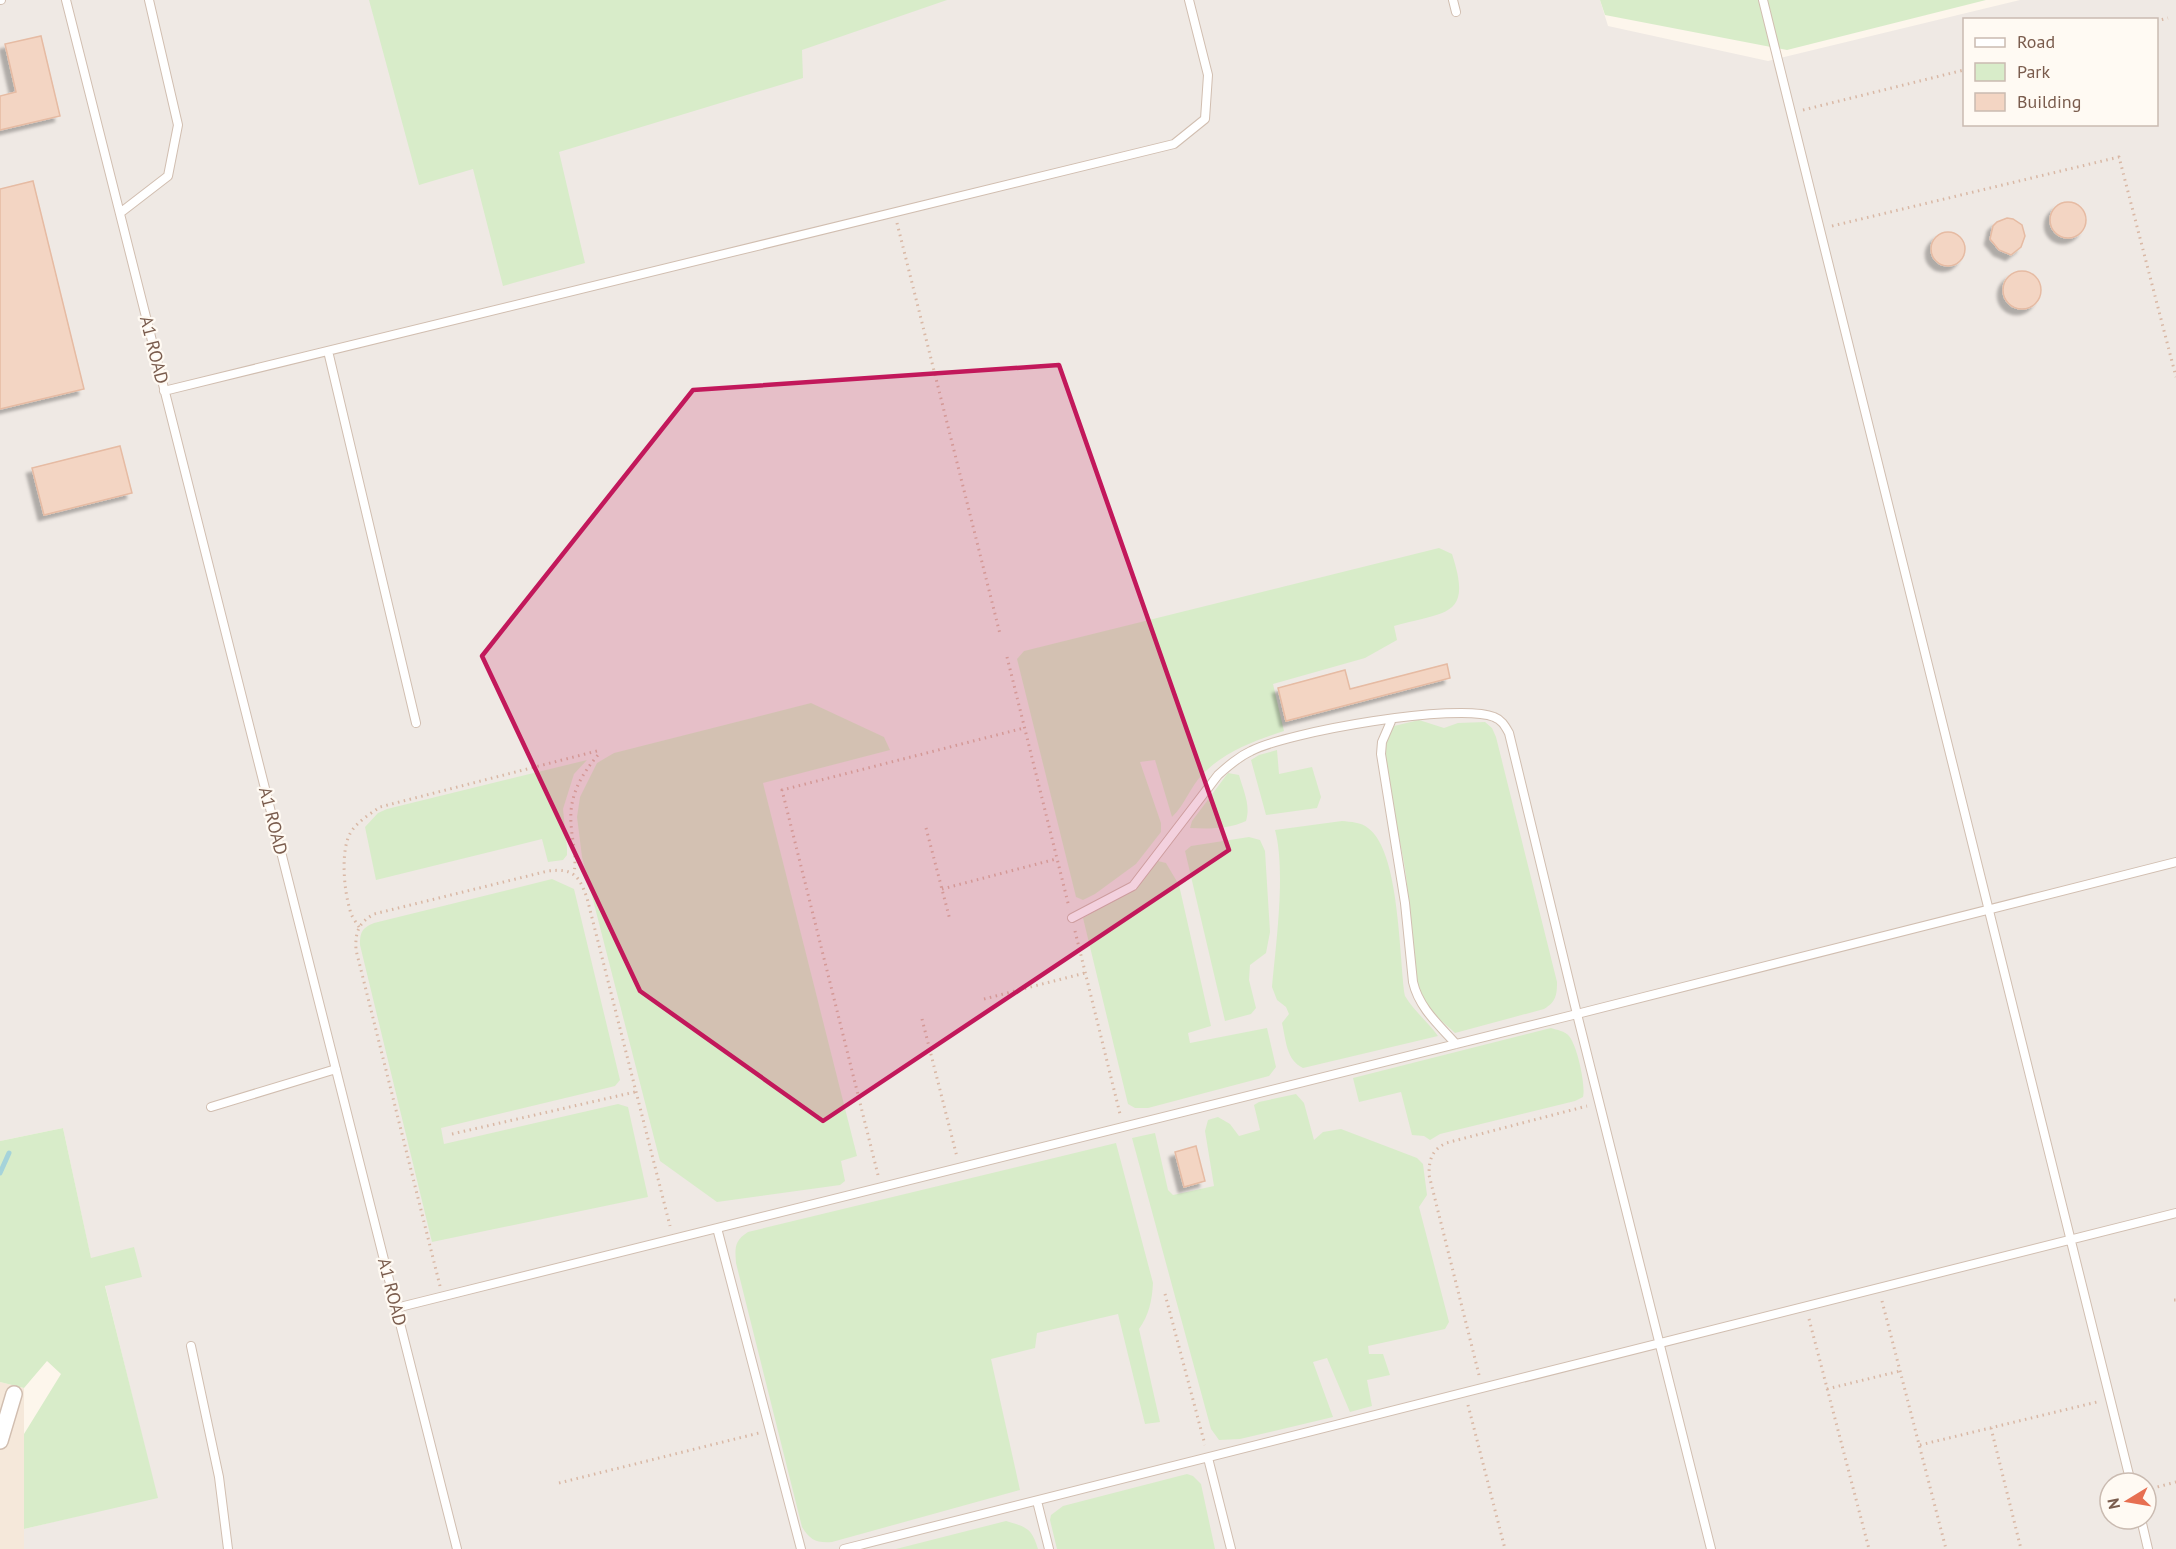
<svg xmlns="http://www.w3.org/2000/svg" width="2176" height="1549" viewBox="0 0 2176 1549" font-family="'PT Sans',sans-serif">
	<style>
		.residential { fill: #f5e8da }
		.industrial { fill: #efe9e4; fill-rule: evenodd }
		.green { fill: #d8ecc9 }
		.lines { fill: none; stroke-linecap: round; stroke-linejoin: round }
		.stream { stroke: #a5d3da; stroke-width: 5 }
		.building { fill: #f3d5c3; stroke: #e6bba3; stroke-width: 1.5; filter: url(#shadow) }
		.lane-casing { stroke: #d1beb0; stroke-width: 10 }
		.street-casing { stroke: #d1beb0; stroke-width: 18 }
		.path { stroke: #d9b8a5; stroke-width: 3; stroke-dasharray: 1.5 4.5; stroke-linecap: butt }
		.lane { stroke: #fff; stroke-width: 8 }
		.street { stroke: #fff; stroke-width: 15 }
		.marked { fill: #c2185b; fill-opacity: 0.2; stroke: #c2185b; stroke-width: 4.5; stroke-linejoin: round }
		.labels { text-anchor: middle; stroke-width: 4.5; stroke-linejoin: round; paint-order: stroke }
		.street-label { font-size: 18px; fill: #7a5c4d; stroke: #fffaf3 }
	</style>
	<defs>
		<filter id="shadow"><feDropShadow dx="-5.5" dy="5.5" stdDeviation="1.5" flood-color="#0004"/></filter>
	</defs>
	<rect width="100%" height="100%" fill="#fdf6ec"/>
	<path class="residential" d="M0 1382 24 1388V1549H0Z"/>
	<path class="industrial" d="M0 0H1600L1608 26 1768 61 2020 0H2176V1549H24V1529L157 1497 105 1285 134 1248 91 1259 63 1128 0 1141ZM1964 20H2156V124H1964ZM2110 1483H2146V1519H2110Z"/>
	<path class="green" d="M369 0H947L802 50 803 78 559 152 585 263 503 286 473 169 419 185Z
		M1600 0H1986L1787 50 1605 15Z
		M1439 548 1452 554C1473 618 1446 611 1394 626L1397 640 1365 658 1273 684 1284 731C1256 740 1223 752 1202 775 1190 787 1185 805 1172 817L1155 760 1140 762 1161 823V832L1136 864 1095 894 1083 900 1076 897 1017 659 1024 651Z
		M811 703 884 737 890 750 763 783 857 1156 841 1161 845 1181 840 1185 717 1202 660 1161 582 857 577 817 580 797 597 763 614 753Z
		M1419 720 1444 728 1458 723 1485 722 1492 728 1496 737 1557 982C1557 995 1556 1002 1544 1009L1455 1033C1442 1021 1426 1009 1420 992 1407 953 1411 909 1405 869 1399 830 1386 791 1385 752 1385 743 1389 734 1394 726Z
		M1277 750 1279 774 1312 767 1321 797 1317 808 1266 815 1251 760 1259 755Z
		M587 760 574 774 563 809 567 848V855L563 860 548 862 542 839 376 880 365 827 378 813 387 809Z
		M1228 773 1239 775C1243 790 1251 805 1246 821 1229 829 1208 829 1190 828L1192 821Z
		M1342 821C1351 822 1361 822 1368 828 1400 851 1399 957 1405 996 1414 1011 1427 1021 1438 1036L1303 1068C1286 1060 1286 1040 1282 1023L1289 1014 1286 1007 1277 1000 1272 987C1276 943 1286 871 1275 830Z
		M1249 837 1260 840 1265 851 1270 932 1266 953 1250 965 1249 980 1256 1008 1251 1014 1225 1021 1185 851 1191 846Z
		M1158 861 1166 863 1179 885 1211 1026 1188 1033 1190 1043 1267 1028 1276 1067 1269 1076 1148 1108H1135L1128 1104 1083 918 1137 887Z
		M552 879 574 889 620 1080 615 1086 607 1088 441 1128 444 1144 618 1104 628 1107 648 1197 432 1242 360 945C360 932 362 928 374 923Z
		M1551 1028C1557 1030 1565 1031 1569 1036 1577 1045 1586 1086 1583 1097L1575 1101 1440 1134 1430 1140 1424 1136 1412 1135 1401 1092 1359 1102 1353 1078Z
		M1296 1094 1304 1103 1314 1140 1323 1132 1341 1129 1417 1158 1423 1164 1427 1195 1419 1207 1449 1322 1445 1329 1368 1346 1369 1354H1383L1390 1375 1367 1380 1372 1406 1350 1412 1327 1358 1313 1362 1333 1417 1240 1439 1219 1440 1211 1429 1132 1138 1155 1133 1168 1190 1173 1195 1214 1186 1205 1131 1208 1120 1218 1117 1230 1124 1239 1136 1260 1130 1254 1105 1259 1102Z
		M63 1128 91 1258 134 1247 142 1277 105 1286 158 1498 24 1529V1434L61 1374 47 1361 24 1388 0 1382V1141Z
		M1116 1143 1153 1283C1152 1301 1149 1315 1139 1329L1160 1422 1145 1424 1118 1314 1037 1333 1035 1348 991 1359 1020 1490 832 1542C816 1543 810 1540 802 1527L736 1263C735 1248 734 1241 748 1232Z
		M1187 1474 1193 1476 1201 1484 1215 1549H1057L1050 1520 1051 1515 1063 1506Z
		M1006 1521C1026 1527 1032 1528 1038 1549H896Z"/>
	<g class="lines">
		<path class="stream" d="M0 1173 9 1153"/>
	</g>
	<path class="building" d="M41 36 60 116 0 130V96L16 92 5 44Z
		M33 181 84 389 0 409V189Z
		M2050 220a18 18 0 1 1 36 0a18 18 0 1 1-36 0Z
		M2007 218 2013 219 2022 225 2025 236 2021 247 2011 255 1999 250 1990 239 1993 226 1997 222Z
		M1931 249a17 17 0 1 1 34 0a17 17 0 1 1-34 0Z
		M2003 290a19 19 0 1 1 38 0a19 19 0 1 1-38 0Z
		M120 446 132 493 44 515 32 468Z
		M1447 664 1450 678 1286 721 1278 688 1345 670 1350 689Z
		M1196 1146 1205 1181 1184 1187 1175 1152Z"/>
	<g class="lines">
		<g class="lane-casing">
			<path id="lane" d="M0 0H1
				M66 0 457 1549
				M1453 0 1456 12
				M1763 0 2131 1483
				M120 213 168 176 178 125 149 0
				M328 351 416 723
				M164 391 1174 144 1205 119 1208 75 1189 0
				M1392 719 1382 742 1381 754 1405 903 1413 982C1419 1008 1439 1025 1456 1044
				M1072 918 1133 886 1218 775C1228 766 1238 757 1251 751 1287 732 1458 702 1494 717 1502 720 1505 726 1509 733L1577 1014 1711 1549
				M211 1107 336 1069
				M717 1228 801 1549
				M396 1308 1577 1014 2176 862
				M191 1346 219 1477 228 1549
				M1208 1458 1231 1549
				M1037 1501 1049 1549
				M2141 1519 2148 1549
				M844 1549 2176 1213"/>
		</g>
		<g class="street-casing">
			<path id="street" d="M0 1441 14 1394"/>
		</g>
		<path class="path" d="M2156 21 2168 18
			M1803 110 1964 70
			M897 223 1000 634
			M1832 226 2119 157 2176 377
			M1007 657 1069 907
			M926 828 950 920
			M942 889 1056 859
			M359 927C356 922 351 916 350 910 344 891 340 849 351 832 358 821 370 814 380 807L597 751 598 755C581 775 569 796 571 823 572 843 577 852 574 874
			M1075 931 1120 1114
			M984 999 1085 973
			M922 1019 957 1157
			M452 1134 635 1092
			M878 1175 782 790 1024 728
			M440 1286 356 950C355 933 358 923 374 914L548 871C573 868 579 875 587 898L670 1226
			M1165 1294 1205 1445
			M2174 1300H2176
			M1882 1301 1946 1549
			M1809 1319 1869 1549
			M1479 1375 1429 1175C1429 1159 1432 1150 1446 1143L1587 1106
			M1827 1389 1900 1371
			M1468 1405 1505 1549
			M1991 1428 2021 1549
			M1920 1445 2097 1402
			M559 1483 759 1433
			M2146 1490 2176 1482"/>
		<use href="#lane" class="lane"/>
		<use href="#street" class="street"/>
	</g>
	<path class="marked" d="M1059 365 1229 850 823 1121 640 991 482 656 693 390Z"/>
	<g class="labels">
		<g class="street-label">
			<text transform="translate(154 350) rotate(76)" y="6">A1 ROAD</text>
			<text transform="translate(273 821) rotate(76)" y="6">A1 ROAD</text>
			<text transform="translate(392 1292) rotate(76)" y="6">A1 ROAD</text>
		</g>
	</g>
	<rect x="1963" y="18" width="195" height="108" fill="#fffaf3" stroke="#cabbb1" stroke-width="1.5"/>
	<rect x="1975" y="38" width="30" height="9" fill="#ffffff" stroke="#cabbb1" stroke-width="1.5"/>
	<text x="2017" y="48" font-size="18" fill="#7a5c4d">Road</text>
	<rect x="1975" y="63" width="30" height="18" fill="#d8ecc9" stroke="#cabbb1" stroke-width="1.5"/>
	<text x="2017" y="78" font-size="18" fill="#7a5c4d">Park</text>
	<rect x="1975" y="93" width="30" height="18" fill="#f3d5c3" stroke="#cabbb1" stroke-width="1.5"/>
	<text x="2017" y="108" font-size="18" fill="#7a5c4d">Building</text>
	<g transform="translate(2128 1501) rotate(259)"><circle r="28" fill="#fffaf3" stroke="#cabbb1" stroke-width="1.5"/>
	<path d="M0-4.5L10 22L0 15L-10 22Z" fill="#e76f51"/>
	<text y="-9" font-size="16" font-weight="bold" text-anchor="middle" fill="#7a5c4d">N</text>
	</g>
</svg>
